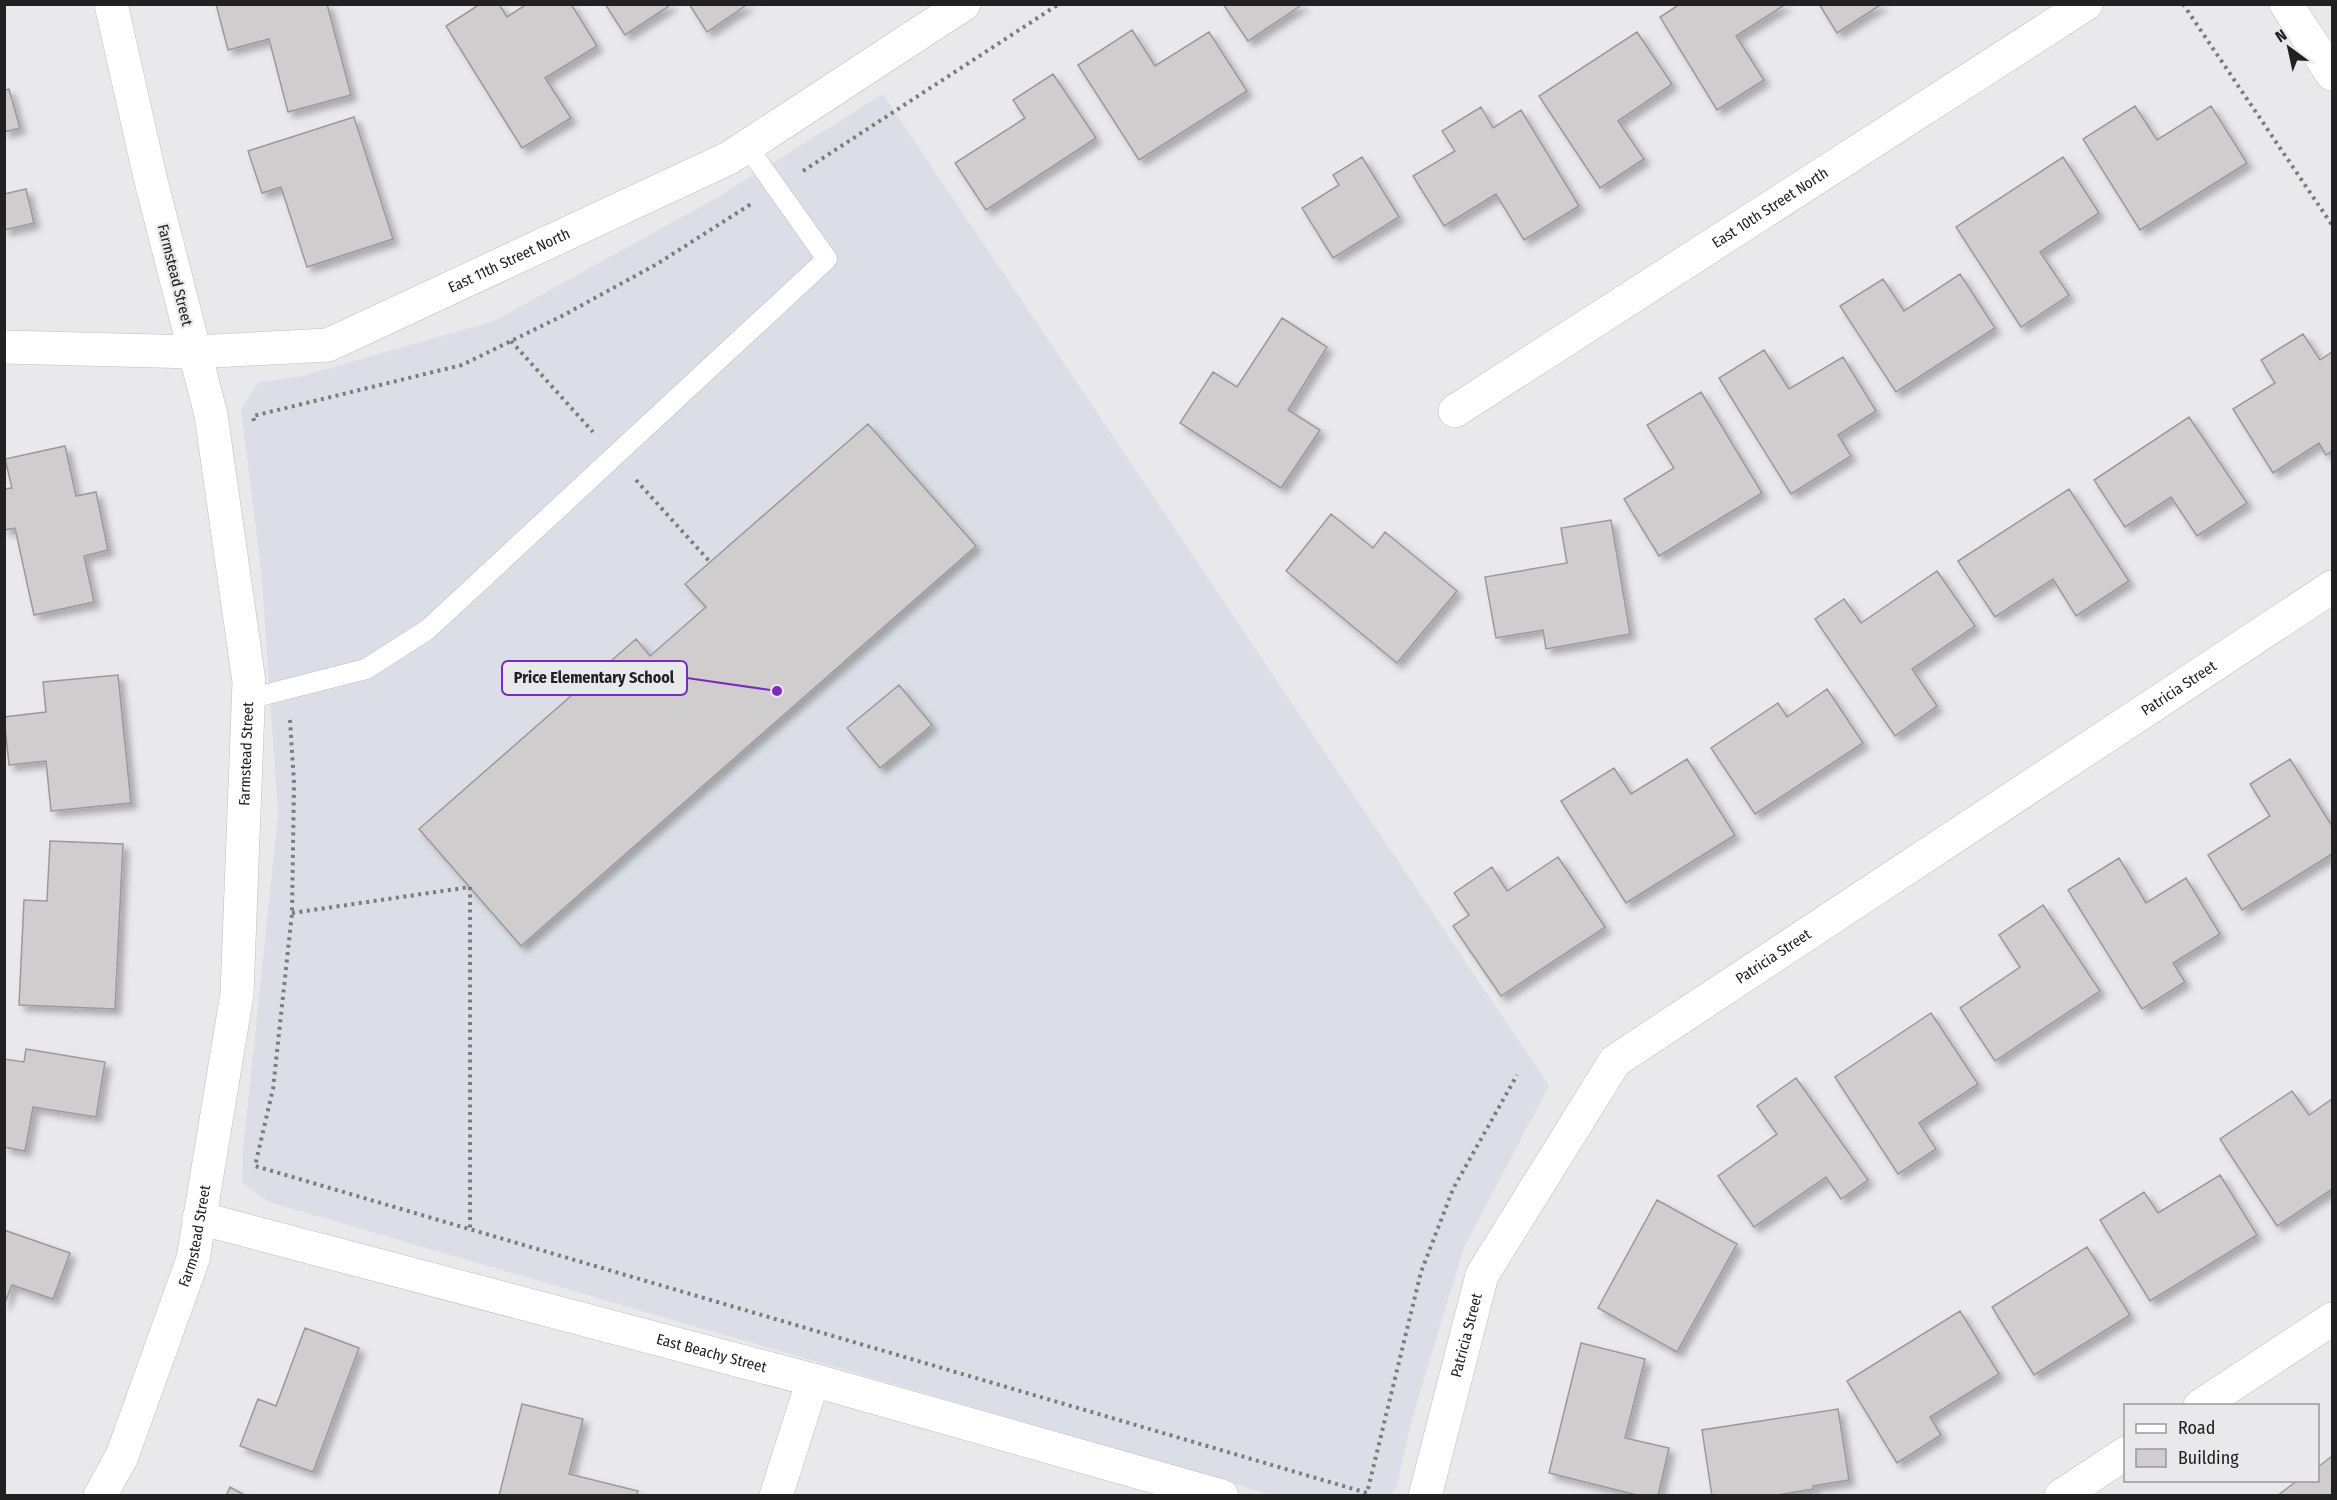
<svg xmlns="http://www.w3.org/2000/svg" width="2337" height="1500" viewBox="0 0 2337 1500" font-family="'Fira Sans Condensed',sans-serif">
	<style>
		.built { fill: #dcdee7 }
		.building { fill: #cfcdce; stroke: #9b999a; stroke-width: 1.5; filter: url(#shadow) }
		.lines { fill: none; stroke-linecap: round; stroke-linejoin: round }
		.lane-casing { stroke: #bdbec0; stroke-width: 21 }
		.street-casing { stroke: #bdbec0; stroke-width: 34 }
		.secondary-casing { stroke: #bdbec0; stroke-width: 34 }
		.path { stroke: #7c7c7e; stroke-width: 4; stroke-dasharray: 3 4.5; stroke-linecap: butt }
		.lane { stroke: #fff; stroke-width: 20 }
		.street { stroke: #fff; stroke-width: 33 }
		.secondary { stroke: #fff; stroke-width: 33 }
		.labels { text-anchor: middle; stroke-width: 4.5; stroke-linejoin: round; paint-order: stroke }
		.street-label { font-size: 15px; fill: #212121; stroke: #e9e9ec }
		.leader { fill: none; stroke: #7b2cbf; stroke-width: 2 }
		.callout-dot { fill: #7b2cbf; stroke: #e9e9ec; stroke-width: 2 }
		.callout { fill: #e9e9ec; stroke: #7b2cbf; stroke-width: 2 }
		.callout-label { font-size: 16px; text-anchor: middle; font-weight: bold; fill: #212121 }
	</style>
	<defs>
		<filter id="shadow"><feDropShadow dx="5.5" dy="5.5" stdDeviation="3" flood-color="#0004"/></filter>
	</defs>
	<rect width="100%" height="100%" fill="#e9e9ec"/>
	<path class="built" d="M883 94 1549 1086 1464 1247 1414 1412 1396 1488 1390 1495H1273L269 1202 242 1183 243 1150 278 814 261 569 241 410 258 382 299 377 494 321 718 197Z"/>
	<path class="building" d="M216 4H327L351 95 288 112 269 39 228 50Z
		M480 4H499L507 17 527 4H571L597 46 545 78 571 118 522 148 446 26Z
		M605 4H672L625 35Z
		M689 4H748L707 32Z
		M1223 4H1303L1248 41Z
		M1680 4H1786L1736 36 1764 80 1717 110 1660 17Z
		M1819 4H1882L1837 33Z
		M1132 30 1155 66 1209 32 1247 91 1139 160 1078 65Z
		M1637 32 1672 84 1618 121 1644 159 1600 188 1539 96Z
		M1053 74 1096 138 986 210 955 163 1025 118 1013 100Z
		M9 89 20 128 4 132V90Z
		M2135 106 2157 140 2211 106 2247 163 2140 230 2083 139Z
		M1481 107 1493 128 1521 110 1579 206 1524 240 1496 194 1444 226 1413 176 1455 151 1442 131Z
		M354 117 393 239 307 267 281 187 262 193 248 151Z
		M1362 157 1399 217 1333 258 1302 208 1339 185 1333 175Z
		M2063 157 2099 213 2040 252 2069 295 2021 327 1956 227Z
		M26 189 34 223 4 230V194Z
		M1960 274 1995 328 1896 392 1840 306 1883 279 1904 311Z
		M1282 318 1327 347 1288 410 1320 430 1281 488 1180 423 1213 372 1237 387Z
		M2303 334 2320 360 2332 352V451L2326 455 2319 443 2273 473 2233 409 2275 383 2261 360Z
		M1764 350 1789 389 1843 357 1876 411 1838 435 1851 456 1791 494 1719 378Z
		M1701 392 1762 493 1659 556 1624 499 1674 468 1647 425Z
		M2189 417 2247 503 2197 536 2171 497 2125 527 2094 480Z
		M868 424 976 546 521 946 419 829 636 639 650 656 706 607 685 584Z
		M65 446 76 496 96 492 108 550 84 556 94 602 34 615 15 528 4 530V489L12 488 5 459Z
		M2069 489 2129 581 2076 616 2053 579 1995 617 1958 561Z
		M1331 514 1373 548 1385 532 1457 591 1397 663 1286 571Z
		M1611 520 1630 634 1546 649 1543 630 1496 638 1485 577 1567 563 1561 528Z
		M1937 571 1975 626 1912 669 1937 706 1895 736 1815 619 1844 599 1861 623Z
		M118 675 131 803 51 811 46 761 9 765 4 717 46 712 43 682Z
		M899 685 932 725 880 768 847 728Z
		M1827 689 1863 743 1755 814 1711 748 1778 703 1787 717Z
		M1687 759 1735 835 1626 903 1561 801 1614 768 1631 794Z
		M2290 759 2332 826V854L2242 910 2208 855 2270 816 2250 784Z
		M50 841 123 844 115 1009 19 1005 24 900 47 901Z
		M1558 857 1605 927 1501 996 1453 926 1469 915 1454 893 1492 867 1507 891Z
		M2119 858 2146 903 2186 878 2220 934 2173 963 2185 982 2142 1009 2068 890Z
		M2043 905 2100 991 1995 1061 1960 1008 2020 967 1999 935Z
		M1931 1013 1978 1084 1919 1123 1936 1149 1898 1174 1835 1077Z
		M26 1049 105 1062 96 1117 33 1107 25 1151 4 1147V1059L24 1062Z
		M1796 1078 1868 1180 1841 1199 1826 1177 1754 1227 1718 1176 1777 1134 1757 1106Z
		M2292 1091 2309 1115 2332 1099V1189L2277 1226 2220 1139Z
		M2220 1175 2257 1235 2150 1301 2100 1220 2144 1192 2158 1213Z
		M1657 1200 1737 1244 1677 1352 1598 1308Z
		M4 1230 70 1253 53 1299 12 1285 4 1305Z
		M2087 1247 2130 1315 2034 1375 1992 1307Z
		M1960 1311 1999 1374 1930 1417 1941 1435 1897 1463 1847 1381Z
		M305 1328 359 1348 313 1472 240 1446 258 1399 276 1406Z
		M1581 1343 1645 1359 1625 1438 1669 1448 1658 1496H1641L1549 1473Z
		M522 1404 583 1419 569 1474 638 1491 636 1496H499Z
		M1838 1409 1849 1480 1813 1486V1489L1772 1496H1712L1702 1430Z
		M2332 1456V1496H2277L2298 1480H2318V1467Z
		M230 1487 246 1496H226Z"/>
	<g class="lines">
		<g class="lane-casing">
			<path id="lane" d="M248 699 366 669 427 630 827 259 747 146"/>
		</g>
		<g class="street-casing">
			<g id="street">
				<path id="s1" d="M4 347 195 352 328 345 729 158 964 4"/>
				<path id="s2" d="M1455 411 2086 4"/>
				<path id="s3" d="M199 1218 813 1380 1222 1496"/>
				<path d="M2200 1406 2332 1319"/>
				<path id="s4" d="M100 1496 122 1456 193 1259 237 994 249 682 211 415 150 177 111 4"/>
				<path d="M776 1496 813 1380"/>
				<path id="s5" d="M1425 1496 1482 1275 1615 1061 2332 587"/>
				<path d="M2061 1496 2126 1453"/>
			</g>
		</g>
		<g class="secondary-casing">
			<path id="secondary" d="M2286 4 2332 74"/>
		</g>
		<path class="path" d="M2183 4 2332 225
			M803 171 1059 4
			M511 341 593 432
			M254 421 253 416 462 365 562 316 657 264 751 204
			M636 480 710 562
			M290 720 294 783 292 913 273 1089 255 1166 1367 1493 1421 1272 1453 1189 1517 1075
			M292 913 470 887V1230"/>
		<use href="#lane" class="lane"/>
		<use href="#street" class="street"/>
		<use href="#secondary" class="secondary"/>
	</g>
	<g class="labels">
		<g class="street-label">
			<text dy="5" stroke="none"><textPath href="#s2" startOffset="375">East 10th Street North</textPath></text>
			<text dy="5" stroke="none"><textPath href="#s1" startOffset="524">East 11th Street North</textPath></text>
			<text transform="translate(175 275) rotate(76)" y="5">Farmstead Street</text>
			<text dy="5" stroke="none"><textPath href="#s5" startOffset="1156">Patricia Street</textPath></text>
			<text dy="5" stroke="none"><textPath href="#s4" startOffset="764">Farmstead Street</textPath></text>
			<text dy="5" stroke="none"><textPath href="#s5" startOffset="670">Patricia Street</textPath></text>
			<text dy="5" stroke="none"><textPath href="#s4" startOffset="278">Farmstead Street</textPath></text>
			<text dy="5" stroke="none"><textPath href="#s5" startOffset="166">Patricia Street</textPath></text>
			<text dy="5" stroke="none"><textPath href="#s3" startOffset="530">East Beachy Street</textPath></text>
		</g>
	</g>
	<path class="leader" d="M777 691L687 678"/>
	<circle class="callout-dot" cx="777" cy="691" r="6"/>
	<rect class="callout" x="502" y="661" width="185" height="34" rx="6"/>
	<g class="callout-label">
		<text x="594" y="683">Price Elementary School</text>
	</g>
	<rect width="2337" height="1500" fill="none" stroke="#212121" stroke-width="12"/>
	<rect x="2124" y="1404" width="195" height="78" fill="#e9e9ec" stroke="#99999b" stroke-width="1.5"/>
	<rect x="2136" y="1424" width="30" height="9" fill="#ffffff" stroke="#99999b" stroke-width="1.5"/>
	<text x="2178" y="1434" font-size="18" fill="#212121">Road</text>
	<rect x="2136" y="1449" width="30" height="18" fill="#cfcdce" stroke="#99999b" stroke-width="1.5"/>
	<text x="2178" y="1464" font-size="18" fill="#212121">Building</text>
	<g transform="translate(2289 48) rotate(327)" stroke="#e9e9ec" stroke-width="4.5" paint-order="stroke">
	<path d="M0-4.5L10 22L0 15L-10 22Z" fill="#212121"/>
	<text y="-9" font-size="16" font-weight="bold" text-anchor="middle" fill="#212121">N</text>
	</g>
</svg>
